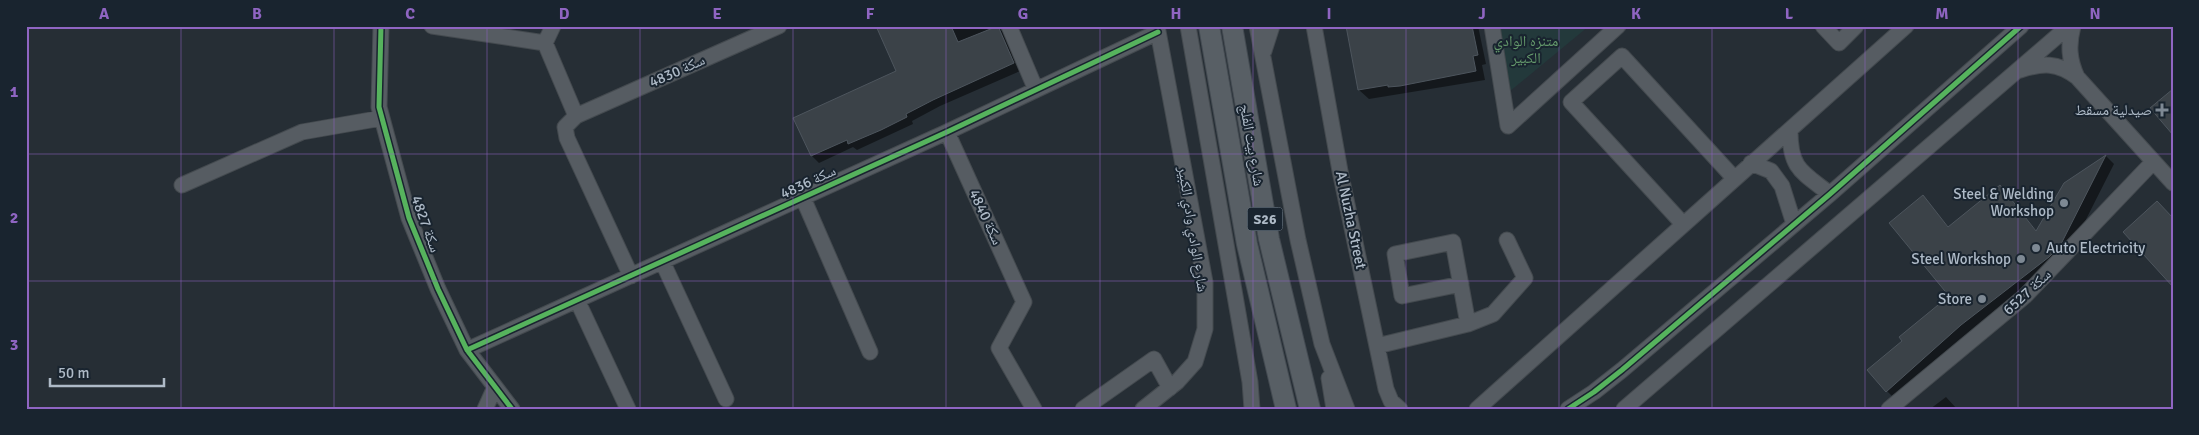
<svg xmlns="http://www.w3.org/2000/svg" width="2199" height="435" viewBox="0 0 2199 435" font-family="Signika,'Noto Naskh Arabic',sans-serif">
	<style>
		.green { fill: #23393b }
		.shadow { fill: #0007 }
		.building { fill: #3b4248; stroke: #4d555d }
		.lines { fill: none; stroke-linecap: round; stroke-linejoin: round }
		.minor-casing { stroke: #444a4f; stroke-width: 17 }
		.major-casing { stroke: #434a51; stroke-width: 22 }
		.minor { stroke: #565c62; stroke-width: 15 }
		.major { stroke: #585f65; stroke-width: 20 }
		.cycleway-casing { stroke: #19242f; stroke-width: 8 }
		.cycleway { stroke: #56b35d; stroke-width: 5 }
		.grid { fill: none; stroke: #8f65c2; stroke-width: 1; stroke-opacity: 0.55 }
		.poi-dot { fill: #7e8994; stroke: #19242f; stroke-width: 2 }
		.labels { text-anchor: middle; stroke-width: 4; stroke-linejoin: round; paint-order: stroke }
		.shield { fill: #19242f; stroke: #818d99; stroke-width: 1 }
		.shield-label { font-size: 14px; font-weight: bold; fill: #aebac7 }
		.park-label { font-size: 15px; fill: #64996b; stroke: #19242f }
		.street-label { font-size: 15px; fill: #aebac7; stroke: #19242f }
		.poi-label { font-size: 15px; fill: #aebac7; stroke: #19242f; text-anchor: end }
		.neatline { fill: none; stroke: #8f65c2; stroke-width: 2 }
		.grid-label { font-size: 16px; text-anchor: middle; font-weight: bold; fill: #8f65c2 }
	</style>
	<rect width="100%" height="100%" fill="#262e35"/>
	<path class="green" d="M1499 26H1589L1509 92Z"/>
	<path class="shadow" d="M877 26H997L1004 33 1020 71 940 106 912 121 913 124 857 150 853 147 819 163 812 156 897 72Z
		M1348 26H1478L1486 64 1482 65 1485 80 1369 99 1359 90Z
		M2106 156 2114 164 2068 255 1896 400 1887 391 1904 341 1951 296 1931 206 1949 228 2008 196 2037 232 2064 184Z
		M1946 397 1957 409H1930Z"/>
	<path class="building" d="M876 26H951L958 42 998 26 1014 63 933 100 906 114 907 117 881 130 848 144 847 140 811 156 793 118 896 71Z
		M1346 26H1472L1478 55 1473 56 1476 71 1400 86 1388 87V85L1358 90Z
		M2173 89V135L2150 108Z
		M2106 155 2060 246 2049 257 1961 325 1886 392 1867 370 1902 341 1899 337 1949 296 1889 223 1923 195 1948 227 2000 185 2036 231 2064 183Z
		M2157 201 2173 218V287L2123 232Z"/>
	<g class="lines">
		<g class="minor-casing">
			<path id="minor" d="M381 26 379 107 409 218 438 289 467 350 512 409
				M432 26 545 43 576 116
				M1009 26 1036 90
				M1188 26 1250 382 1252 409
				M1257 26 1298 240 1322 344 1347 409
				M1314 26 1340 171 1386 389 1391 401 1400 409
				M1492 26 1508 126 1618 26
				M1823 26 1839 43 1856 26
				M2073 26C2068 45 2069 60 2077 77
				M545 43 553 26
				M1264 51 1272 26
				M2020 70C2043 63 2057 62 2077 77L2173 183
				M1790 131C1790 169 1802 172 1830 194
				M947 132 1024 302 999 348 1034 409
				M1751 163 1771 171 1782 186 1794 224
				M182 185 302 132 382 118
				M803 198 870 352
				M1683 224 1571 102 1622 56 1734 178
				M663 263 726 399
				M631 276 567 138 565 127 576 116 779 26
				M1461 284 1402 296 1395 254 1453 242 1468 324
				M577 300 628 409
				M1377 346 1468 324 1493 314 1525 278 1507 240
				M467 350 947 132 1158 32
				M1329 378 1334 409
				M485 409 495 387
				M1083 409 1154 359 1170 388
				M1143 409 1177 382 1195 362 1205 329V282L1157 26
				M1477 409 1906 26
				M1568 409 1594 392 1622 370 1830 194 2021 26
				M1624 409 2069 26
				M1889 409 2025 296 2153 162"/>
		</g>
		<g class="major-casing">
			<path id="major" d="M1209 26 1247 244 1286 409
				M1232 26 1269 239 1310 409"/>
		</g>
		<use href="#minor" class="minor"/>
		<use href="#major" class="major"/>
		<g class="cycleway-casing">
			<path id="cycleway" d="M381 26 379 107 409 218 438 289 467 350 512 409
				M467 350 947 132 1158 32
				M1568 409 1594 392 1622 370 1830 194 2021 26"/>
		</g>
		<use href="#cycleway" class="cycleway"/>
	</g>
	<path class="grid" d="M181 26V409M334 26V409M487 26V409M640 26V409M793 26V409M946 26V409M1100 26V409M1253 26V409M1406 26V409M1559 26V409M1712 26V409M1865 26V409M2018 26V409M26 154H2173M26 281H2173"/>
	<g class="poi-dot">
		<path d="M2159.5 102.5h5v5h5v5h-5v5h-5v-5h-5v-5h5z"/>
		<circle cx="2064" cy="203" r="5"/>
		<circle cx="2036" cy="248" r="5"/>
		<circle cx="2021" cy="259" r="5"/>
		<circle cx="1982" cy="299" r="5"/>
	</g>
	<g class="labels">
		<rect class="shield" x="1247.5" y="207.5" width="35" height="23" rx="4"/>
		<g class="shield-label">
			<text x="1265" y="224">S26</text>
		</g>
		<g class="park-label">
			<text x="1526" y="46">متنزه الوادي<tspan x="1526" dy="17">الكبير</tspan></text>
		</g>
		<g class="street-label">
			<text transform="translate(677 71) rotate(-24)" y="5">سكة 4830</text>
			<text transform="translate(1252 145) rotate(80)" y="5">شارع بيت الفلج</text>
			<text transform="translate(808 182) rotate(-25)" y="5">سكة 4836</text>
			<text transform="translate(986 217) rotate(65)" y="5">سكة 4840</text>
			<text transform="translate(1351 220) rotate(78)" y="5">Al Nuzha Street</text>
			<text transform="translate(426 224) rotate(70)" y="5">سكة 4827</text>
			<text transform="translate(1193 229) rotate(81)" y="5">شارع الوادي وادي الكبير</text>
			<text transform="translate(2027 292) rotate(-43)" y="5">سكة 6527</text>
		</g>
		<g class="poi-label">
			<text x="2152" y="115">صيدلية مسقط</text>
			<text x="2054" y="199">Steel &amp; Welding<tspan x="2054" dy="17">Workshop</tspan></text>
			<text x="2046" y="253" text-anchor="start">Auto Electricity</text>
			<text x="2011" y="264">Steel Workshop</text>
			<text x="1972" y="304">Store</text>
		</g>
	</g>
	<rect width="2199" height="435" fill="none" stroke="#19242f" stroke-width="55"/>
	<path d="M50 378v8h114v-8" fill="none" stroke="#aebac7" stroke-width="2.5"/>
	<text x="58" y="378" font-size="15" fill="#aebac7" stroke="#19242f" stroke-width="4" paint-order="stroke">50 m</text>
	<rect x="28" y="28" width="2144" height="380" class="neatline"/>
	<g class="grid-label">
		<text x="104" y="19">A</text>
		<text x="257" y="19">B</text>
		<text x="410" y="19">C</text>
		<text x="564" y="19">D</text>
		<text x="717" y="19">E</text>
		<text x="870" y="19">F</text>
		<text x="1023" y="19">G</text>
		<text x="1176" y="19">H</text>
		<text x="1329" y="19">I</text>
		<text x="1482" y="19">J</text>
		<text x="1636" y="19">K</text>
		<text x="1789" y="19">L</text>
		<text x="1942" y="19">M</text>
		<text x="2095" y="19">N</text>
		<text x="14" y="97">1</text>
		<text x="14" y="223">2</text>
		<text x="14" y="350">3</text>
	</g>
</svg>
